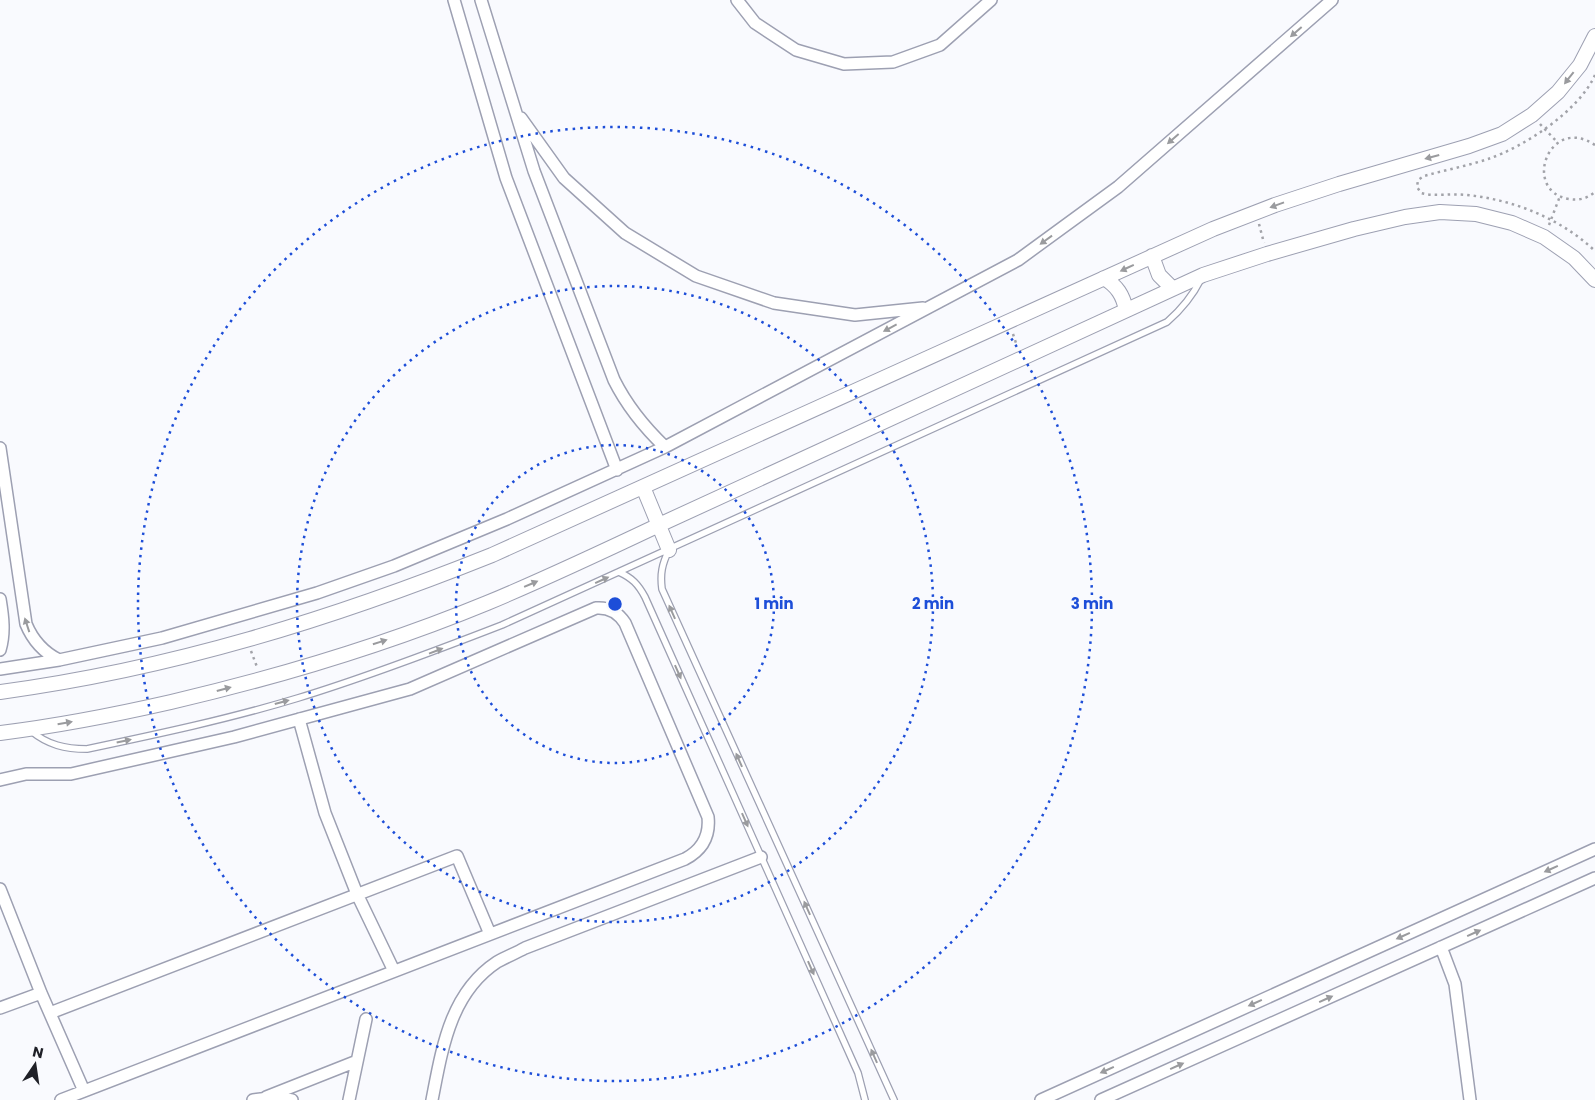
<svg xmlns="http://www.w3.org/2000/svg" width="1595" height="1100" viewBox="0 0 1595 1100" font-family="Poppins,sans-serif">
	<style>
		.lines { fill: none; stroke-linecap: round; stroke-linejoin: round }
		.service-casing { stroke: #9da0b2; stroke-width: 8 }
		.minor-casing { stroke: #9da0b2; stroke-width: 14 }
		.tertiary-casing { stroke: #9da0b2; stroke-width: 16 }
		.path { stroke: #a2a3a9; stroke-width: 2.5; stroke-dasharray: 2.5 4; stroke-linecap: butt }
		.service { stroke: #fff; stroke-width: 5.5 }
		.minor { stroke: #fff; stroke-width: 11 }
		.tertiary { stroke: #fff; stroke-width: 14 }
		.oneway { fill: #9a9b9e }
		.ring { fill: none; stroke: #1d4ed8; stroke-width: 2.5; stroke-dasharray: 2.5 5 }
		.centre { fill: #1d4ed8; stroke: #f9fafe; stroke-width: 2.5 }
		.ring-label { font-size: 15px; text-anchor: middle; font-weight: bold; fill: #1d4ed8; stroke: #f9fafe; stroke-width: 4; stroke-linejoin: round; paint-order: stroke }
	</style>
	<rect width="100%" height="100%" fill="#f9fafe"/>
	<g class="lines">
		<g class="service-casing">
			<path id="service" d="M669 550C662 564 660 574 662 589L894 1100
				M619 572C632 578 638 584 645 597L858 1073 865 1100
				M31 731C48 745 65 749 87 749 158 734 229 719 298 698 367 677 435 651 502 625L1167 322C1182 309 1192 297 1201 279"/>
		</g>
		<g class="minor-casing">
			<path id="minor" d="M454 0 506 178 617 470
				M481 0 534 171 614 380C627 406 644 427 665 447
				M737 0 755 23 796 50 844 64 893 62 940 45 991 0
				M521 118 564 178 625 233 696 276 774 303 855 315 923 308
				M0 448 26 624C33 641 43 652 59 660
				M0 599C3 617 5 633 0 650
				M0 669 59 660 162 638 317 593 394 566 507 519 665 447 1018 260 1118 187 1332 0
				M299 719 325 813 357 894 394 971
				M0 780 26 774H71L234 737 410 689 596 608C609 607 618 612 625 623L708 817C710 836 702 850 685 859L61 1100
				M0 889 41 993 84 1091
				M1441 947 1455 984 1470 1100
				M0 1008 41 993
				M50 1013 457 856 490 934
				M266 1097 357 1061
				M253 1100 277 1097 292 1100
				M349 1100 366 1019
				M432 1100C442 1049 450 993 497 962 506 957 516 953 525 948L761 857
				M1041 1100 1595 849
				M1101 1100 1595 878"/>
		</g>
		<g class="tertiary-casing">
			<path id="tertiary" d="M1152 256 1159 275 1172 288
				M1104 278C1117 286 1123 295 1126 310
				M643 487 669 550
				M0 692C171 669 332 619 492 555L1213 229 1275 205 1339 184 1469 146 1502 134 1532 115 1558 92 1580 65 1595 36
				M0 733C57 726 114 715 171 702 278 677 385 645 487 603 545 579 602 552 659 525L1203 275 1267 254 1354 229 1405 217 1440 212 1476 214 1512 223 1544 237 1574 258 1595 280"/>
		</g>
		<path class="path" d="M1595 75C1579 111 1524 147 1488 159 1467 166 1445 170 1424 176L1418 180 1417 187 1421 193C1435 197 1451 193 1467 195 1514 200 1560 218 1595 251
			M1540 124 1558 143
			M1595 145C1549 114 1521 191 1569 199 1579 201 1588 198 1595 192
			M1259 224 1264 243
			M1549 225 1560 196
			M1013 334 1017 346
			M251 651 257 667"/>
		<use href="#service" class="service"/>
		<use href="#minor" class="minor"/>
		<use href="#tertiary" class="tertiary"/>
	</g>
	<defs><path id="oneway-solid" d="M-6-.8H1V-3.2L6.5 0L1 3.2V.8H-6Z" transform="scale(1.25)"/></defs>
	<g class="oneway">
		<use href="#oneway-solid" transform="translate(1296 32) rotate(139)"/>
		<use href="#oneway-solid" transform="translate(1569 78) rotate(128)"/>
		<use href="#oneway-solid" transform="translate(1173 139) rotate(139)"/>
		<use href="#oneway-solid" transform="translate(1432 157) rotate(165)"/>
		<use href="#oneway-solid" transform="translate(1277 205) rotate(160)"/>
		<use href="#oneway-solid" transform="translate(1046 240) rotate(144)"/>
		<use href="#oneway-solid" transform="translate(1127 268) rotate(155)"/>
		<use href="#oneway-solid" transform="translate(890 328) rotate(152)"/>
		<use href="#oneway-solid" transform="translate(602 580) rotate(-24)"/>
		<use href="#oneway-solid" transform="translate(531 584) rotate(-23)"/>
		<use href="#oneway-solid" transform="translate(672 612) rotate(-114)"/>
		<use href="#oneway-solid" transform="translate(27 625) rotate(-108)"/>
		<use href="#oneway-solid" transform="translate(380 642) rotate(-18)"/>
		<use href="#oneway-solid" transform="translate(436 651) rotate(-21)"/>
		<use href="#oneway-solid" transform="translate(678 672) rotate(66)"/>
		<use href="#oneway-solid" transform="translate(224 689) rotate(-15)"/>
		<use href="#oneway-solid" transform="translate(282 702) rotate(-15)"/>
		<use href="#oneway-solid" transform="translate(65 723) rotate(-10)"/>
		<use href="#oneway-solid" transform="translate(124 741) rotate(-12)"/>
		<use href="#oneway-solid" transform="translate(739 760) rotate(-114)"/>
		<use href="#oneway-solid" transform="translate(745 820) rotate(66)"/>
		<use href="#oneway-solid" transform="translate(1551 869) rotate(156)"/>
		<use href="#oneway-solid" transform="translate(807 908) rotate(-114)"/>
		<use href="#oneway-solid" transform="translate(1474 933) rotate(-24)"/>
		<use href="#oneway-solid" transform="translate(1403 936) rotate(156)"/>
		<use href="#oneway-solid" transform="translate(811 968) rotate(66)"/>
		<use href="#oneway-solid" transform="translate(1326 999) rotate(-24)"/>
		<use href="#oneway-solid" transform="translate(1255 1003) rotate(156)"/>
		<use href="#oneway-solid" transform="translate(874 1056) rotate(-114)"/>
		<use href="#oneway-solid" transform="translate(1177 1066) rotate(-24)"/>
		<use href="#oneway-solid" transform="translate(1107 1070) rotate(156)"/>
	</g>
	<g class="ring">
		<circle cx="615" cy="604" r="159"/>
		<circle cx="615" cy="604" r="318"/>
		<circle cx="615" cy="604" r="477"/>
	</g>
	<circle cx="615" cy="604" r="8" class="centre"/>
	<g class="ring-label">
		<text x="774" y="609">1 min</text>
		<text x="933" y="609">2 min</text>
		<text x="1092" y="609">3 min</text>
	</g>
	<g transform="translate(35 1065) rotate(13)" stroke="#f9fafe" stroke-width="4" paint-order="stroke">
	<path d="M0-4L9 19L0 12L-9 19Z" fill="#1f2027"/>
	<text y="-8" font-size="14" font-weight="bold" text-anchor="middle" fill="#1f2027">N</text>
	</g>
</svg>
